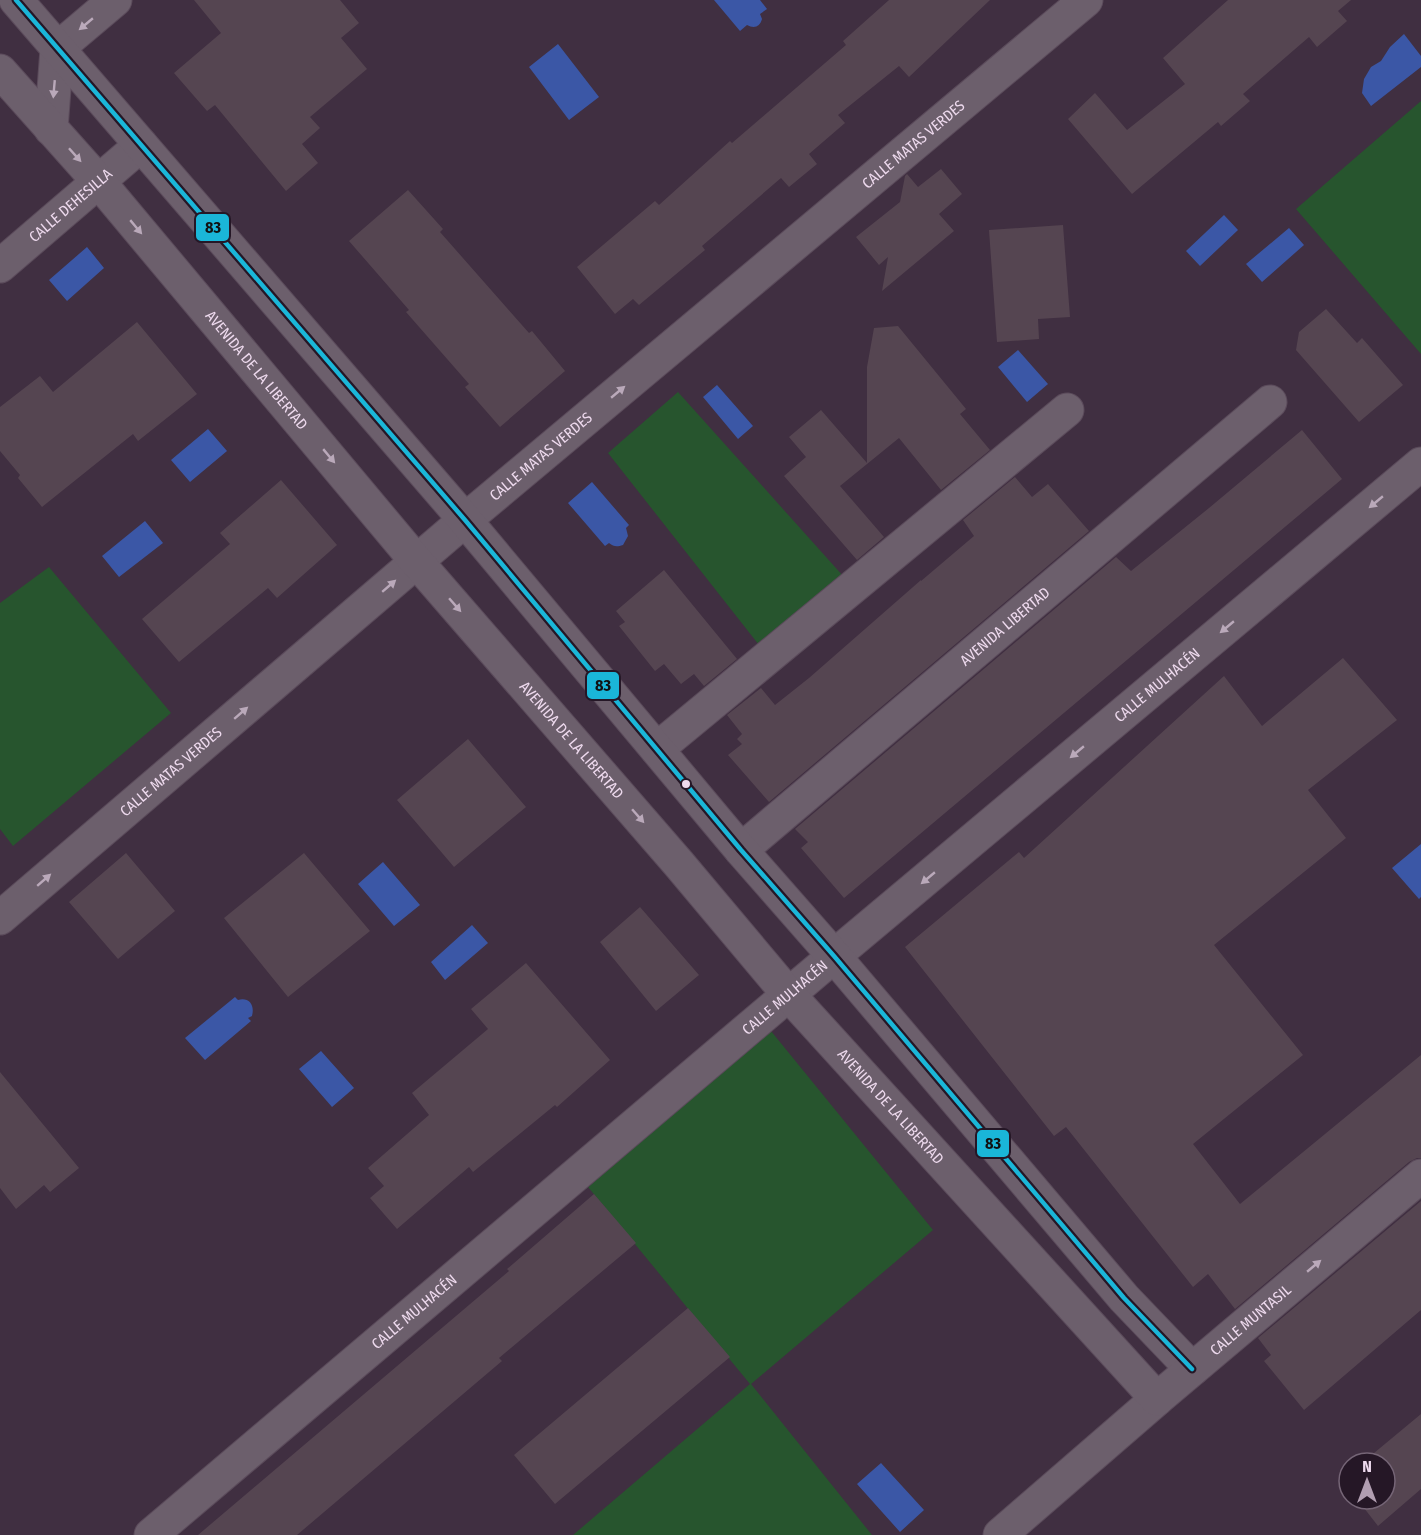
<svg xmlns="http://www.w3.org/2000/svg" width="1421" height="1535" viewBox="0 0 1421 1535" font-family="'Fira Sans Condensed',sans-serif">
	<style>
		.green { fill: #27552e }
		.water { fill: #3b57a6 }
		.building { fill: #554551 }
		.lines { fill: none; stroke-linecap: round; stroke-linejoin: round }
		.minor-casing { stroke: #5b4b5b; stroke-width: 35 }
		.tertiary-casing { stroke: #5b4b5b; stroke-width: 35 }
		.minor { stroke: #6c5f6c; stroke-width: 33 }
		.tertiary { stroke: #6c5f6c; stroke-width: 33 }
		.bus-1-casing { stroke: #251726; stroke-width: 9 }
		.bus-1 { stroke: #1ab6d8; stroke-width: 4.5 }
		.oneway { fill: #baa9ba }
		.bus-dot { fill: #eedaee; stroke: #251726; stroke-width: 2 }
		.labels { text-anchor: middle; stroke-width: 4.5; stroke-linejoin: round; paint-order: stroke }
		.street-label { font-size: 15px; fill: #eedaee; stroke: #251726 }
		.line-badge { stroke: #251726; stroke-width: 2 }
		.pale-badge-label { font-size: 16px; text-anchor: middle; font-weight: bold; fill: #111 }
	</style>
	<rect width="100%" height="100%" fill="#402f41"/>
	<path class="green" d="M1421 101V354L1296 209Z
		M678 392 844 577 759 645 608 453Z
		M49 567 171 713 13 846 0 829V603Z
		M771 1031 933 1230 751 1384 872 1535H573L750 1384 588 1187Z"/>
	<path class="water" d="M714 0H760L767 9 760 14 762 19C760 27 754 29 747 25L740 31Z
		M1404 34 1421 56V67L1371 106 1362 93 1364 79 1371 67 1381 61 1390 47Z
		M558 44 599 97 569 120 529 67Z
		M1224 215 1238 230 1200 266 1186 251Z
		M1289 228 1304 245 1262 282 1246 264Z
		M87 247 104 268 67 301 49 280Z
		M1018 350 1048 384 1027 402 998 367Z
		M717 385 753 426 738 439 703 397Z
		M208 429 227 451 190 482 171 460Z
		M592 482 629 525 626 528 628 536 623 545C617 547 614 547 609 543L605 546 568 503Z
		M145 521 163 543 119 577 102 556Z
		M1421 844V897L1419 899 1392 868Z
		M383 862 420 905 394 926 358 884Z
		M472 925 488 943 445 980 431 962Z
		M235 997 238 1000C249 997 255 1005 252 1016L248 1018 251 1021 205 1060 185 1038Z
		M321 1051 354 1088 332 1107 299 1069Z
		M881 1463 924 1510 900 1532 857 1484Z"/>
	<path class="building" d="M194 0H340L359 23 341 38 367 69 310 117 320 128 302 144 318 163 286 191 215 105 207 111 174 73 221 33Z
		M889 0H990L909 77 899 66 838 115 845 123 809 154 817 164 789 187 781 178 702 246 705 250 639 305 633 299 615 314 577 267 655 201 659 205 730 141 732 143 846 45 843 41Z
		M1228 0H1351L1338 11 1347 21 1317 47 1309 37 1243 94 1250 101 1221 126 1218 122 1132 194 1068 119 1095 93 1127 130 1185 84 1163 58Z
		M941 169 962 194 939 214 954 231 882 291 888 257 879 265 856 237 900 202 905 176 907 174 918 187Z
		M408 190 443 229 440 232 529 333 532 331 565 371 500 427 465 387 469 384 406 312 409 310 349 241Z
		M1063 225 1070 317 1038 319 1039 339 997 342 989 230Z
		M1326 309 1357 343 1362 338 1403 385 1359 422 1296 350 1299 332Z
		M137 322 197 394 138 441 133 434 42 507 18 478 20 475 0 451V407L40 376 53 392Z
		M898 326 966 409 960 414 990 450 941 490 899 438 840 486 884 537 857 560 784 476 806 457 789 437 821 410 867 463V367L874 328Z
		M1302 430 1342 479 844 898 801 848 808 842 795 829 1116 557 1131 571 1209 508Z
		M1015 477 1032 497 1048 484 1089 531 769 802 728 755 742 744 737 739 742 734 727 715 761 688 775 705 809 678 921 580V581L974 536 963 520Z
		M281 480 337 545 277 598 268 588 179 662 142 619 230 544 220 533Z
		M664 570 737 659 704 686 694 674 681 684 664 664 655 671 619 626 625 622 616 611Z
		M1343 658 1397 720 1308 790 1346 838 1214 945 1303 1055 1193 1144 1240 1204 1421 1055V1158H1417L1409 1162 1235 1309 1208 1274 1193 1287 1066 1127 1054 1136 905 947 1019 852 1024 858 1224 676 1262 726Z
		M468 739 526 807 454 867 397 800Z
		M126 853 175 911 118 959 69 902Z
		M304 853 370 931 288 997 224 918Z
		M640 907 699 975 656 1011 600 942Z
		M526 963 610 1060 557 1107 555 1105 473 1172 469 1167 397 1229 370 1198 384 1186 368 1168 429 1115 412 1093 488 1029 471 1009Z
		M0 1072 79 1168 50 1192 44 1185 16 1209 0 1188Z
		M594 1194 636 1243 499 1358 502 1361 297 1535H198L509 1271 507 1269Z
		M1421 1201V1310L1304 1410 1264 1361 1271 1355 1258 1338Z
		M688 1308 730 1357 555 1504 514 1455Z
		M1421 1414V1489L1378 1526 1357 1499H1385V1463H1362Z"/>
	<g class="lines">
		<g class="minor-casing">
			<g id="minor">
				<path d="M51 129 57 49 115 0"/>
				<path id="s1" d="M0 266 141 145"/>
				<path d="M657 749 1067 410"/>
				<path id="s2" d="M741 850 1270 402"/>
				<path id="s3" d="M0 918 465 520 1086 0"/>
				<path id="s4" d="M151 1535 834 956 1421 464"/>
				<path d="M1000 1535 1157 1399"/>
			</g>
		</g>
		<g class="tertiary-casing">
			<g id="tertiary">
				<path d="M16 0 465 520 741 850 834 956 1124 1298 1192 1369"/>
				<path id="s5" d="M0 71 99 182 417 562 679 864 789 995 1157 1399 1421 1176"/>
			</g>
		</g>
		<use href="#minor" class="minor"/>
		<use href="#tertiary" class="tertiary"/>
		<g class="bus-1-casing">
			<path id="bus-1" d="M16 0 465 520 741 850 834 956 1124 1298 1192 1369"/>
		</g>
		<use href="#bus-1" class="bus-1"/>
	</g>
	<defs><path id="oneway-solid" d="M-6-.8H1V-3.2L6.5 0L1 3.2V.8H-6Z" transform="scale(1.5)"/></defs>
	<g class="oneway">
		<use href="#oneway-solid" transform="translate(86 24) rotate(140)"/>
		<use href="#oneway-solid" transform="translate(54 89) rotate(95)"/>
		<use href="#oneway-solid" transform="translate(75 155) rotate(48)"/>
		<use href="#oneway-solid" transform="translate(136 227) rotate(50)"/>
		<use href="#oneway-solid" transform="translate(618 392) rotate(-40)"/>
		<use href="#oneway-solid" transform="translate(329 456) rotate(50)"/>
		<use href="#oneway-solid" transform="translate(1376 502) rotate(140)"/>
		<use href="#oneway-solid" transform="translate(389 586) rotate(-41)"/>
		<use href="#oneway-solid" transform="translate(455 605) rotate(49)"/>
		<use href="#oneway-solid" transform="translate(1227 627) rotate(140)"/>
		<use href="#oneway-solid" transform="translate(241 713) rotate(-41)"/>
		<use href="#oneway-solid" transform="translate(1077 752) rotate(140)"/>
		<use href="#oneway-solid" transform="translate(638 816) rotate(49)"/>
		<use href="#oneway-solid" transform="translate(928 878) rotate(140)"/>
		<use href="#oneway-solid" transform="translate(44 880) rotate(-41)"/>
		<use href="#oneway-solid" transform="translate(1314 1266) rotate(-40)"/>
	</g>
	<circle class="bus-dot" cx="686" cy="784" r="5"/>
	<g class="labels">
		<g class="street-label">
			<text dy="5" stroke="none"><textPath href="#s3" startOffset="1197">CALLE MATAS VERDES</textPath></text>
			<text dy="5" stroke="none"><textPath href="#s1" startOffset="93">CALLE DEHESILLA</textPath></text>
			<text dy="5" stroke="none"><textPath href="#s5" startOffset="394">AVENIDA DE LA LIBERTAD</textPath></text>
			<text dy="5" stroke="none"><textPath href="#s3" startOffset="711">CALLE MATAS VERDES</textPath></text>
			<text dy="5" stroke="none"><textPath href="#s2" startOffset="346">AVENIDA LIBERTAD</textPath></text>
			<text dy="5" stroke="none"><textPath href="#s4" startOffset="1317">CALLE MULHACÉN</textPath></text>
			<text dy="5" stroke="none"><textPath href="#s5" startOffset="880">AVENIDA DE LA LIBERTAD</textPath></text>
			<text dy="5" stroke="none"><textPath href="#s3" startOffset="225">CALLE MATAS VERDES</textPath></text>
			<text dy="5" stroke="none"><textPath href="#s4" startOffset="831">CALLE MULHACÉN</textPath></text>
			<text dy="5" stroke="none"><textPath href="#s5" startOffset="1366">AVENIDA DE LA LIBERTAD</textPath></text>
			<text dy="5" stroke="none"><textPath href="#s4" startOffset="345">CALLE MULHACÉN</textPath></text>
			<text dy="5" stroke="none"><textPath href="#s5" startOffset="1884">CALLE MUNTASIL</textPath></text>
		</g>
	</g>
	<g class="line-badge">
		<rect x="195" y="213" width="35" height="29" rx="6" fill="#1ab6d8"/>
		<rect x="586" y="671" width="34" height="29" rx="6" fill="#1ab6d8"/>
		<rect x="976" y="1129" width="34" height="29" rx="6" fill="#1ab6d8"/>
	</g>
	<g class="pale-badge-label">
		<text x="213" y="233">83</text>
		<text x="603" y="691">83</text>
		<text x="993" y="1149">83</text>
	</g>
	<g transform="translate(1367 1481)"><circle r="28" fill="#251726" stroke="#756576" stroke-width="1.5"/>
	<path d="M0-4.5L10 22L0 15L-10 22Z" fill="#b19eb1"/>
	<text y="-9" font-size="16" font-weight="bold" text-anchor="middle" fill="#eedaee">N</text>
	</g>
</svg>
